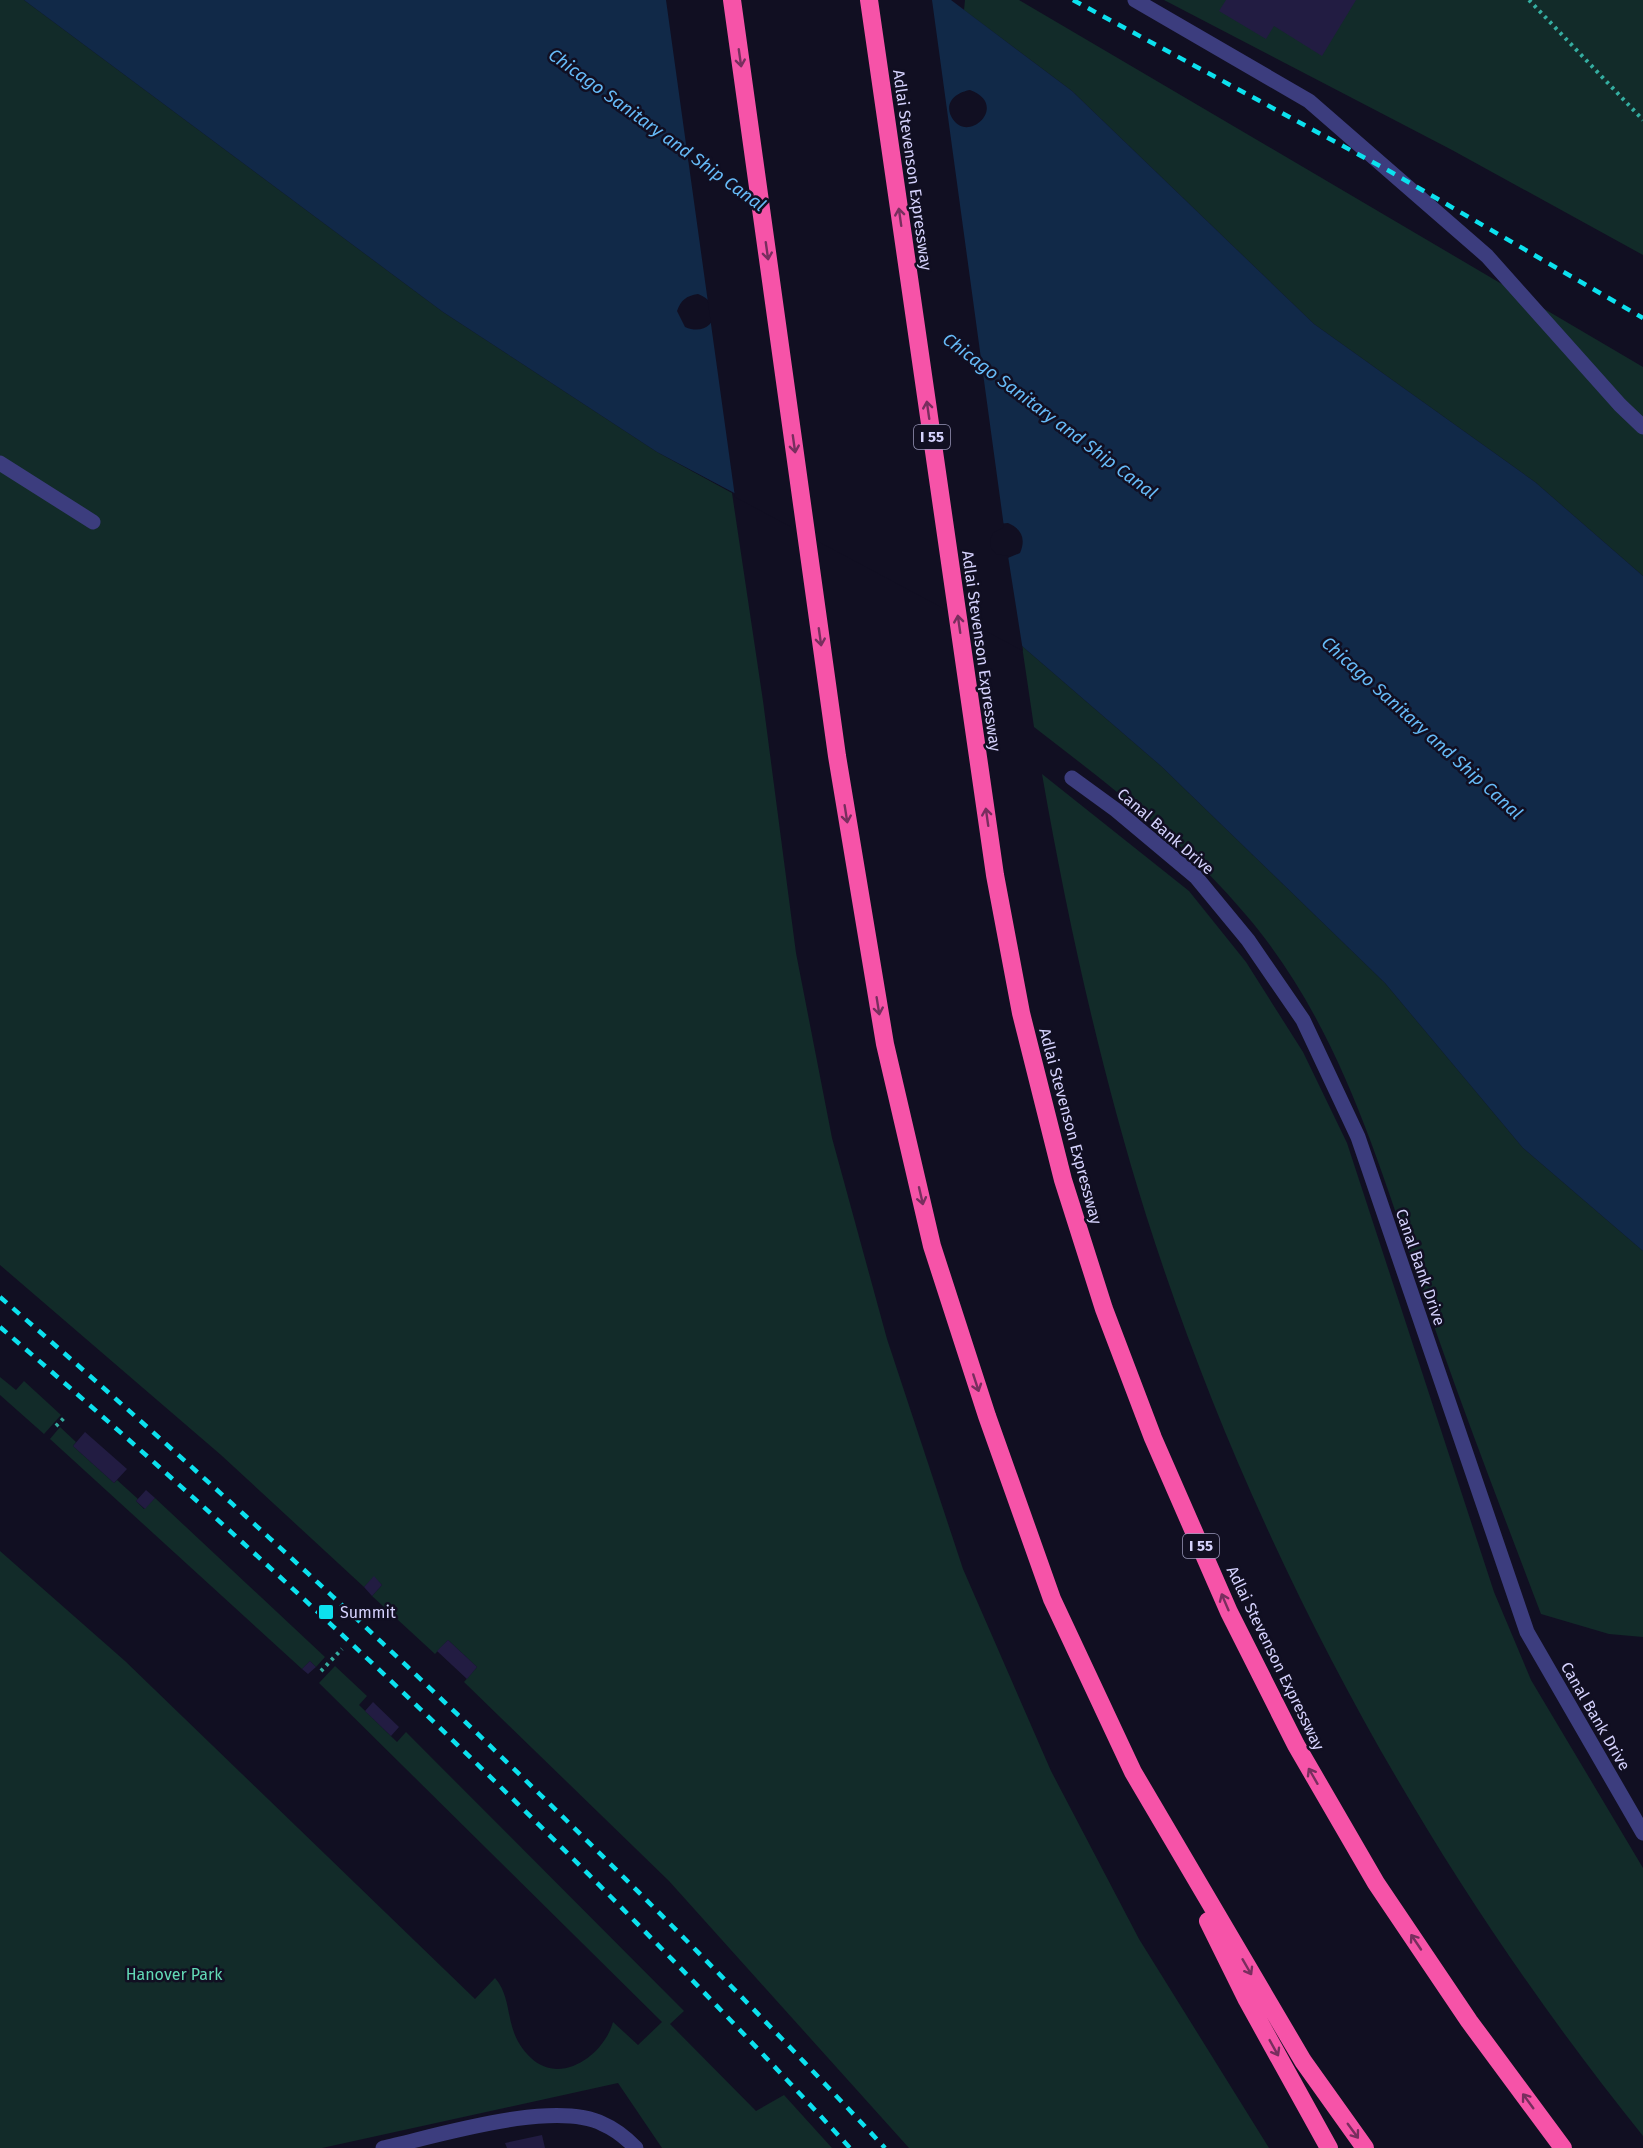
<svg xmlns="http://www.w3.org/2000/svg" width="1643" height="2148" viewBox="0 0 1643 2148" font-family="'Fira Sans',sans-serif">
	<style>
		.green { fill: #122b29 }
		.water { fill: #112948; fill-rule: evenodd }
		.pier { fill: #110f22 }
		.building { fill: #221c42 }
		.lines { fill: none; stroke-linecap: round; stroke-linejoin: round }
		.path { stroke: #35aea1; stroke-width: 4; stroke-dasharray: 3 4.5; stroke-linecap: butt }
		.lane { stroke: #3c3d7e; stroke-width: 15 }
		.street { stroke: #3c3d7e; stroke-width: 15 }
		.highway { stroke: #f653a8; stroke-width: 18 }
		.rail { stroke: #0ce1ee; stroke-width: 4.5; stroke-dasharray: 9 8; stroke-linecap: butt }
		.oneway { stroke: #782e5e }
		.poi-dot { fill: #0ce1ee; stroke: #110f22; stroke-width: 2 }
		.labels { text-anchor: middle; stroke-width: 5; stroke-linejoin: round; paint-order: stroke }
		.shield { fill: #110f22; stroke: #9a98bb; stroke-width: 1.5 }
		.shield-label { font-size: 15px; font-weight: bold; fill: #d5d2fd }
		.street-label { font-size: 16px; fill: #d5d2fd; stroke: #110f22 }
		.poi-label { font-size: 16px; fill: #d5d2fd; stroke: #110f22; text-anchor: start }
		.park-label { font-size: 16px; fill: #62d9b6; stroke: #110f22 }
		.water-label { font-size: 18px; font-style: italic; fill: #66baf7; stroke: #110f22 }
	</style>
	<rect width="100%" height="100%" fill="#110f22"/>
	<path class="green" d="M0 0H24L443 312 657 452 732 493 763 701 796 953 832 1138 887 1339 963 1569 1051 1771 1139 1939 1269 2148H909L669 1881 464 1682 477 1667 448 1640 435 1654 372 1596 382 1585 374 1577 364 1587 221 1455 0 1265Z
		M965 0H1019L1643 367V576L1535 482 1314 324 1072 91 964 10Z
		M1164 0H1643V255L1452 150Z
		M1022 646 1161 766 1385 983 1523 1148 1643 1251V1637L1609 1634 1541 1614C1507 1524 1472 1434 1440 1343 1387 1196 1351 1038 1246 915 1185 842 1109 785 1034 727Z
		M1042 774 1189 891 1246 962 1303 1052 1347 1143 1494 1592 1531 1680 1643 1868V2136C1424 1864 1252 1549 1146 1215 1101 1071 1068 923 1042 774Z
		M0 1377 16 1390 24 1381 61 1415 44 1434 0 1395Z
		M60 1427 76 1442 73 1446 114 1483 117 1480 138 1499 136 1501 144 1509 155 1498 325 1657 316 1667 310 1661 302 1669 50 1439Z
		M0 1551 125 1661 475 1999 495 1978C515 2001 502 2031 531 2058 561 2086 604 2055 613 2022L638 2045 662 2022 319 1683 335 1666 367 1696 359 1705 397 1742 406 1732 684 2011 670 2024 756 2111 784 2095 832 2148H662L618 2083 322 2148H0Z"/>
	<path class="water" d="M24 0H951L1072 91 1314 324 1535 482 1643 576V1251L1523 1148 1385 983 1161 766 1022 646 657 452 443 312ZM970 90C1011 105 966 147 951 116 944 101 958 92 970 90ZM698 294C727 305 713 339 685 327L677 311C681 300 686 296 698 294ZM1008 523C1022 529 1026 539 1020 553L1003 560 988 549 990 531 997 524Z"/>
	<path class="pier" d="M666 0H932L1004 527 993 533 990 540 991 548 996 554 1008 556 1023 651 735 497Z"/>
	<path class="building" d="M1226 0H1356L1322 56 1274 26 1266 39 1219 11Z
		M85 1432 127 1469 114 1483 73 1446Z
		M146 1490 155 1498 145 1509 136 1501Z
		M374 1576 382 1585 372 1596 364 1587Z
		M448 1640 477 1667 467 1679 437 1651Z
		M310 1661 316 1667 308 1674 302 1669Z
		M373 1702 399 1727 391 1736 365 1711Z
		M542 2135 545 2148H507L505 2143Z"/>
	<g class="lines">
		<path class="path" d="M1529 0 1643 120
			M56 1426 64 1418
			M321 1671 342 1649"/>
		<path class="lane" d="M0 463 93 522
			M383 2148C437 2136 554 2099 603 2124 615 2129 627 2139 636 2148"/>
		<path class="street" d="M1135 0 1309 101 1487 256 1620 405 1643 427
			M1072 778 1116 810 1196 877 1248 940 1303 1020 1358 1137 1527 1632 1643 1833"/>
		<path class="highway" d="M732 0 837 756 885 1044 932 1246 987 1416 1052 1599 1133 1772 1303 2061 1365 2148
			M869 0 995 875 1021 1013 1063 1180 1104 1309 1153 1438 1229 1612 1296 1745 1376 1883 1469 2021 1563 2148
			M1208 1921 1247 2000 1329 2148"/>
		<path class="rail" d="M1073 0 1391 172 1643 318
			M0 1297C309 1566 606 1848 885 2148
			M0 1327C298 1584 584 1858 850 2148"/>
	</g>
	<defs><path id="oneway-shaft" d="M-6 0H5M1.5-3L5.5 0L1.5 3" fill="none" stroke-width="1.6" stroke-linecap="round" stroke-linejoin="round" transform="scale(1.5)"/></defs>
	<g class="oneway">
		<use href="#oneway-shaft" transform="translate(740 58) rotate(82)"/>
		<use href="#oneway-shaft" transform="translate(900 217) rotate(-98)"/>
		<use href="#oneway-shaft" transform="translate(767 251) rotate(82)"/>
		<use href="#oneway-shaft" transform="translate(928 410) rotate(-98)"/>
		<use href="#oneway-shaft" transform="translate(794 444) rotate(82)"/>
		<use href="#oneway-shaft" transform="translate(959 624) rotate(-98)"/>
		<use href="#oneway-shaft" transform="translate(820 637) rotate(82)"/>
		<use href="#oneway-shaft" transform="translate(846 814) rotate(81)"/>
		<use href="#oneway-shaft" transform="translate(987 817) rotate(-98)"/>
		<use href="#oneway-shaft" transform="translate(878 1006) rotate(81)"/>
		<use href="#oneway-shaft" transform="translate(921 1196) rotate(77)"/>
		<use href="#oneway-shaft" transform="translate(976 1383) rotate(72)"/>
		<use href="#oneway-shaft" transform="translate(1225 1602) rotate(-113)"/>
		<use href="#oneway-shaft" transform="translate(1313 1776) rotate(-120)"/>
		<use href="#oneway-shaft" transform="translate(1416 1942) rotate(-124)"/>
		<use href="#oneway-shaft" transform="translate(1247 1967) rotate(60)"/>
		<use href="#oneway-shaft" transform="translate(1274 2048) rotate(61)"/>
		<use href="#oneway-shaft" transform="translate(1528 2101) rotate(-126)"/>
		<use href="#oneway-shaft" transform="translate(1353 2131) rotate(54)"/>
	</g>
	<rect class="poi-dot" x="318" y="1604" width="16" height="16" rx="3"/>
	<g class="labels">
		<g class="shield">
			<rect x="914" y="425" width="36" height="24" rx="4.5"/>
			<rect x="1183" y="1534" width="36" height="24" rx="4.5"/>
		</g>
		<g class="shield-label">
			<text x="932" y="442">I 55</text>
			<text x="1201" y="1551">I 55</text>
		</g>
		<g class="street-label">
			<text transform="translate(913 170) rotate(82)" y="6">Adlai Stevenson Expressway</text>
			<text transform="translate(982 651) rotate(82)" y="6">Adlai Stevenson Expressway</text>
			<text transform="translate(1166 831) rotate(41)" y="6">Canal Bank Drive</text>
			<text transform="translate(1071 1126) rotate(75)" y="6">Adlai Stevenson Expressway</text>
			<text transform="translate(1421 1267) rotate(71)" y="6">Canal Bank Drive</text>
			<text transform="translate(1276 1658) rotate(64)" y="6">Adlai Stevenson Expressway</text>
			<text transform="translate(1596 1716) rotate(60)" y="6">Canal Bank Drive</text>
		</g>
		<g class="poi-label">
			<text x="340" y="1618">Summit</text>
		</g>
		<g class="park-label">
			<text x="174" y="1980">Hanover Park</text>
		</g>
		<g class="water-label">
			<text transform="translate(657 130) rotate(36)" y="6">Chicago Sanitary and Ship Canal</text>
			<text transform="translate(1050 416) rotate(37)" y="6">Chicago Sanitary and Ship Canal</text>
			<text transform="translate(1422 728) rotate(42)" y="6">Chicago Sanitary and Ship Canal</text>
		</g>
	</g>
</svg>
